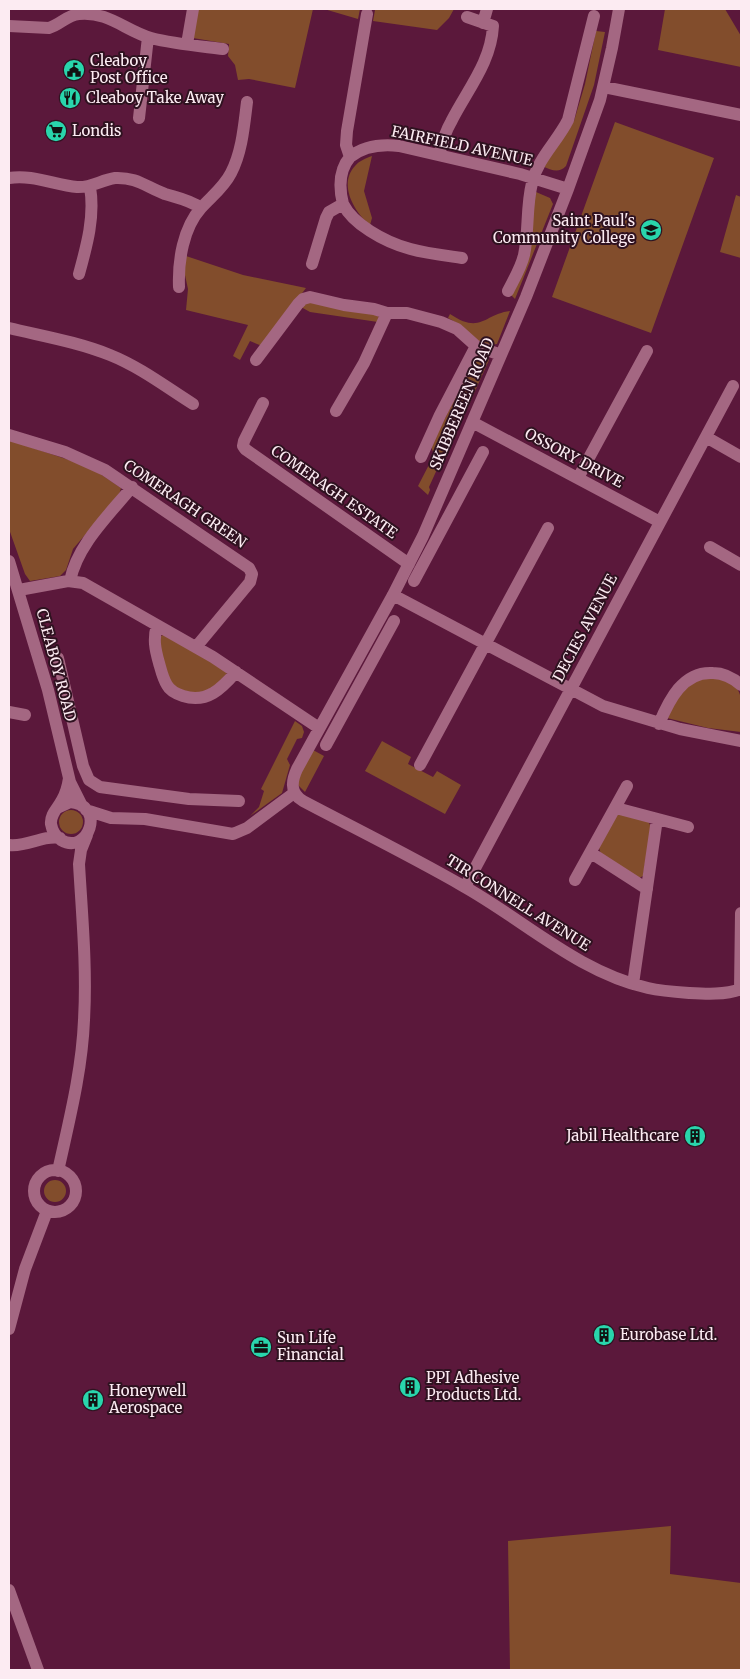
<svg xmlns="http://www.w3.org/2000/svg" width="750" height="1679" viewBox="0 0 750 1679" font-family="Merriweather,serif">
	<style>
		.green { fill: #824d2c }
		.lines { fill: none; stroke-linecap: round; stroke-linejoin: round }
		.minor { stroke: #a46782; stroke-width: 12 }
		.labels { text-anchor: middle; stroke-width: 4; stroke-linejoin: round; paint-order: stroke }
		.poi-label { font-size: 15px; fill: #fcebf2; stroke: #2f1220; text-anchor: start }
		.street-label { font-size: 15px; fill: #fcebf2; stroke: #2f1220 }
	</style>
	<rect width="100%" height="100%" fill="#5b183b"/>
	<path class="green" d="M198 9H313L295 88 249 79 238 80 235 65 228 56 229 44 193 38Z
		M324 9H360L358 19Z
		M368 9H454L449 18 437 30 373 21 375 10Z
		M665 9H725L741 36V67L658 50Z
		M596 31 605 32 594 85 566 166C558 174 552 170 542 166L574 121 585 84Z
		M615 122 714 158 651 333 552 297Z
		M372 156 364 191 372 218 370 225C354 212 338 184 355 166 359 161 366 158 372 156Z
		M536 192 550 198 553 204 515 299 511 295Z
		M736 195 741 197V258L720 252Z
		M186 256 243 275 306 288 262 346 250 341 240 360 233 356 248 325 186 310 188 289 183 266Z
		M306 302 377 313 379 318 378 322 310 312 301 307Z
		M510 311 497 344C481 348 474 336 462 327 458 323 453 321 448 318L450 314C481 335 484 314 510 311Z
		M480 354 486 357 489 360 454 438 449 443 429 487 430 490 428 495 418 486 434 455 431 446 476 356Z
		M9 440 90 467 121 488 119 495 73 549 66 570 60 576 30 581 25 574 9 529Z
		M164 634 228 672C216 686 204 697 185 691 179 689 173 687 170 681 164 670 163 655 159 643L160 637Z
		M699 676C708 678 719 678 728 681 747 689 741 716 741 732L708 728 667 718 678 695Z
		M295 721 302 726 304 732 302 738 297 739 287 759 290 765 282 793 250 816 259 807 264 791 261 789Z
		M382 741 411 757 408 764 433 777 437 771 461 785 445 814 365 771Z
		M313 750 324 756 305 792 298 785V778Z
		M59 822a12 12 0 1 1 24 0a12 12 0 1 1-24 0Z
		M623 814 648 821 651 827 643 876 637 879 601 855 599 847 617 815Z
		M44 1191a11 11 0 1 1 22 0a11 11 0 1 1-22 0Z
		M671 1526 670 1574 741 1583V1670H510L508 1541Z"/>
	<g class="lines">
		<path class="minor" d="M619 9 612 48 600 100 568 189 526 297 423 536 393 595 297 769C291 782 290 793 303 801 356 829 411 856 463 886 524 920 578 972 648 988 661 991 675 992 689 993 707 994 724 995 741 989
			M483 23 487 9
			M9 26 49 28C60 25 67 15 79 14 108 11 126 31 151 38 174 44 199 46 223 49
			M187 44 193 9
			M604 87 741 115
			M139 118 148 37
			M439 155C442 143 445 132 451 122 467 90 491 63 493 26L467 17
			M350 157C364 146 382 144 399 146L520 174 568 189
			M9 178C32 174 55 185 77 187 91 188 101 180 115 178 137 177 146 187 165 194 178 198 190 200 201 208
			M343 204C349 216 359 224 370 231 401 251 427 253 462 258
			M312 264 326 218 329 212 343 204C339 188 339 170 350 157L346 145 347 131 367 14
			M79 274C87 245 95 216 90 187
			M179 287C178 261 183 228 201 208 212 196 224 187 231 173 242 152 244 126 247 102
			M508 291C514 279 521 268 524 255 529 232 526 207 532 183 538 158 557 142 568 120L594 16
			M9 328C42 336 78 342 110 355 140 367 166 387 193 404
			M256 360 298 304 303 299 310 297 344 305 374 309 387 313H407L441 322 457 329 476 346 501 355
			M263 403 244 441 243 446 245 449 409 564
			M336 411 364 363 387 313
			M472 422 660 522
			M9 435 65 452 105 470 249 568 252 574 250 582 196 647
			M706 437 741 457
			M421 457 440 415 476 346
			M578 478 647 351
			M710 547 741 565
			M9 561 48 690 70 782 82 806
			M70 581C77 545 109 515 132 487
			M414 581 483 452
			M19 590 68 581 83 583 213 657 319 728
			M393 595 603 706 680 729 741 741
			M157 625C153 639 155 649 159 663 161 670 163 679 167 685 170 691 177 694 183 696 207 704 222 688 236 672
			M58 658 83 766 89 780 100 787 189 799 239 801
			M9 712 25 715
			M659 724C669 700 683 671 713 673 724 673 733 678 741 685
			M326 745 394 621
			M420 765 548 528
			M57 808 70 802C107 805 88 856 61 840 55 836 52 830 51 824 50 814 58 808 62 800 66 793 68 785 69 778
			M616 808 688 827
			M86 810 111 818 145 819 233 834 247 828 294 793
			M9 845C29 847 41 835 60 838
			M591 853 647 889
			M575 880 627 786
			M465 887 733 386
			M633 984 657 819
			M740 990 741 913
			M34 1191a21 21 0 1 1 42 0a21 21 0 1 1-42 0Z
			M58 1171C69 1121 82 1071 84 1020 87 968 82 916 79 864L81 850 87 835
			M9 1329 25 1269 47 1211
			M9 1590 38 1670"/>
	</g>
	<defs>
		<g id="civic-disc" transform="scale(1.125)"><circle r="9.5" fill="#29d5ac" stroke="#2f1220"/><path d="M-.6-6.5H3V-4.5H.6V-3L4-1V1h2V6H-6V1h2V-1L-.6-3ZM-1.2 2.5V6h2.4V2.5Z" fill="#111"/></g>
		<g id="restaurant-disc" transform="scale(1.125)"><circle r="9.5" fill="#29d5ac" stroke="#2f1220"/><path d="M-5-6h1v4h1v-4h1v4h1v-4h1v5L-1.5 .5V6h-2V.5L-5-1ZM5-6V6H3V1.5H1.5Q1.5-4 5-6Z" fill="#111"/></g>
		<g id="supermarket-disc" transform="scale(1.125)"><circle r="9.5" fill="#29d5ac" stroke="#2f1220"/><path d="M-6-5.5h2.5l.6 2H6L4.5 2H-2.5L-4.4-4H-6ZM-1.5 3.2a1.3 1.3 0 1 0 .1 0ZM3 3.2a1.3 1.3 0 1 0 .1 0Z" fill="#111"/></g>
		<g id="school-disc" transform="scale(1.125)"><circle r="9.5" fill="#29d5ac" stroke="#2f1220"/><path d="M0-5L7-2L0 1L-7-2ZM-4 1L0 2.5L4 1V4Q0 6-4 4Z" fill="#111"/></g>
		<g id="building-disc" transform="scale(1.125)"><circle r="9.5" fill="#29d5ac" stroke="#2f1220"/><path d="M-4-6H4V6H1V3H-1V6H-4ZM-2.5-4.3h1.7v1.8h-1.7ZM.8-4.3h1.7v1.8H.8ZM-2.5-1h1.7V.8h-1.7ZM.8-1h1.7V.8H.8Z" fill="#111"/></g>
		<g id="office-disc" transform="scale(1.125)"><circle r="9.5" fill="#29d5ac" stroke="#2f1220"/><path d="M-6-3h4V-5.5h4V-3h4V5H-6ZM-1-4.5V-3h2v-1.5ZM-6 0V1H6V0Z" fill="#111"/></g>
	</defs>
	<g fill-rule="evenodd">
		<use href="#civic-disc" x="74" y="70"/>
		<use href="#restaurant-disc" x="70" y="98"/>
		<use href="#supermarket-disc" x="56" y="131"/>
		<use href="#school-disc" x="651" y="230"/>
		<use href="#building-disc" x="695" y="1136"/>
		<use href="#building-disc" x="604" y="1335"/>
		<use href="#office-disc" x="261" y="1347"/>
		<use href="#building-disc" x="410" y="1387"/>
		<use href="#building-disc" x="93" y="1400"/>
	</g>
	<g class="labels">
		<g class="poi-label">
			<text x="90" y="66">Cleaboy<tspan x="90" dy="17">Post Office</tspan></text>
			<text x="86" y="103">Cleaboy Take Away</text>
			<text x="72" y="136">Londis</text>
			<text x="635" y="226" text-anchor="end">Saint Paul's<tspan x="635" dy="17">Community College</tspan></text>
			<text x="679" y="1141" text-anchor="end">Jabil Healthcare</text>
			<text x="620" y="1340">Eurobase Ltd.</text>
			<text x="277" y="1343">Sun Life<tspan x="277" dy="17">Financial</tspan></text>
			<text x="426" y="1383">PPI Adhesive<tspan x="426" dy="17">Products Ltd.</tspan></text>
			<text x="109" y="1396">Honeywell<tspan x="109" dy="17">Aerospace</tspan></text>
		</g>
		<g class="street-label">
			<text transform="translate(462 146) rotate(12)" y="5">FAIRFIELD AVENUE</text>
			<text transform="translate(462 404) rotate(-67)" y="5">SKIBBEREEN ROAD</text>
			<text transform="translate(574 458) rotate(28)" y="5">OSSORY DRIVE</text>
			<text transform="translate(334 492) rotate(35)" y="5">COMERAGH ESTATE</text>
			<text transform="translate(185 504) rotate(34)" y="5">COMERAGH GREEN</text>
			<text transform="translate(585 628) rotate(-62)" y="5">DECIES AVENUE</text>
			<text transform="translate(56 665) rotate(75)" y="5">CLEABOY ROAD</text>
			<text transform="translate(518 903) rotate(32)" y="5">TIR CONNELL AVENUE</text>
		</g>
	</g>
	<rect width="750" height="1679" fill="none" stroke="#fcebf2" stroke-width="20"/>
</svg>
